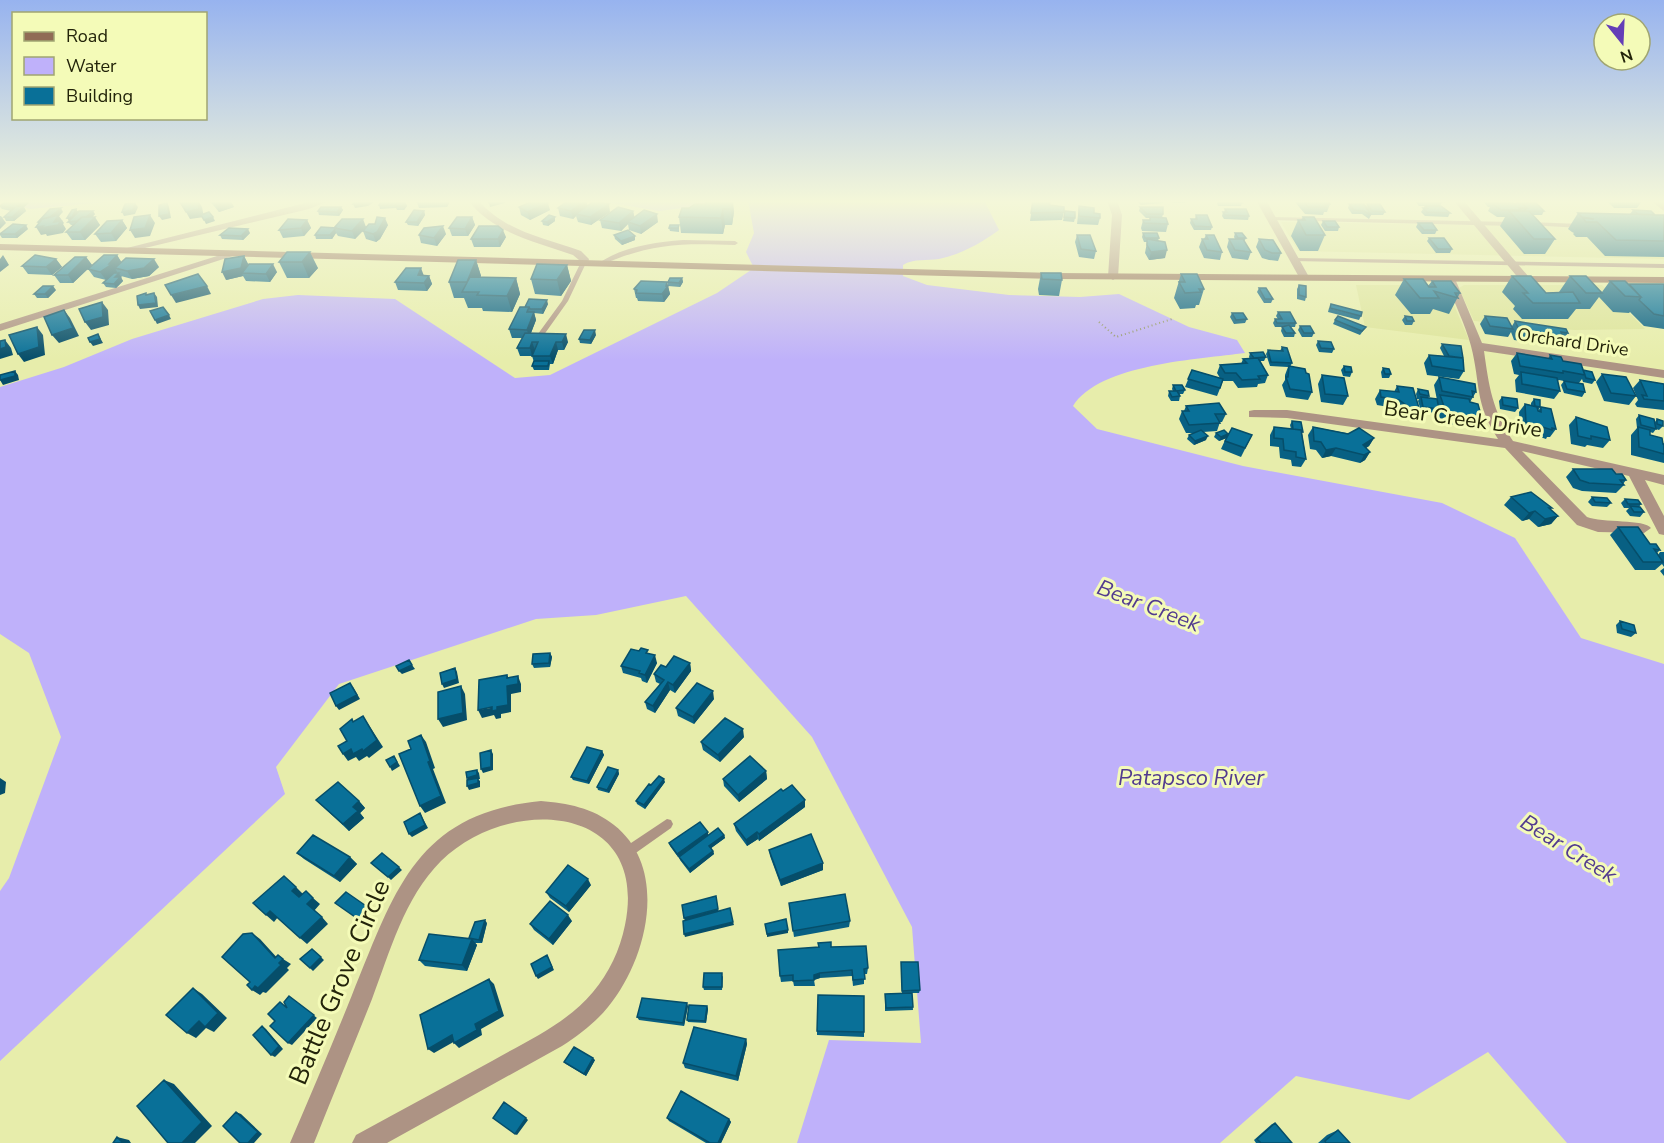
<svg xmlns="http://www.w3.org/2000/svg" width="1664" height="1143" viewBox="0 0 1664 1143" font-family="'Nunito Sans',sans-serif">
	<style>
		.built { fill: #dde49a }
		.water { fill: #bfb1fa }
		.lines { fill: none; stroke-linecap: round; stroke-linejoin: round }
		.path { stroke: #909464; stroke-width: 2; stroke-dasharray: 1 3; stroke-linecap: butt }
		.service { fill: #ad9384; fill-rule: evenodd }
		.minor { fill: #ad9384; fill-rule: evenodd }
		.secondary { fill: #906b55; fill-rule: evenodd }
		.wall { fill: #086083 }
		.shaded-wall { fill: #064e6a }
		.building { fill: #097098; stroke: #064e6a; stroke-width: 1.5 }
		.labels { text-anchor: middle; stroke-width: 6; stroke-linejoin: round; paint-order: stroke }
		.far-street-label { font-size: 18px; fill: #23240a; stroke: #f4fbb8 }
		.street-label { font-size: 21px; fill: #23240a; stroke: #f4fbb8 }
		.water-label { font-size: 22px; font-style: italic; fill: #523b8f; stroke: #f4fbb8 }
		.near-street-label { font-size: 26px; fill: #23240a; stroke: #f4fbb8 }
	</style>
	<rect width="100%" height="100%" fill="#e7edab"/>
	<path class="built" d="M1281 222 1664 228V259L1298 251Z
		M1356 285H1433L1451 298 1469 340 1365 327Z
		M1464 285H1602L1645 329 1574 330 1474 321 1459 288Z"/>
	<path class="water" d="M0 200H129L30 209Z
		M593 200H746L659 211Z
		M748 200H984L999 230C981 243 962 254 939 259 927 261 914 258 903 265V276L927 285 1009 295 1080 297 1119 294 1189 327 1237 340 1245 353C1200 359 1099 364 1073 406L1097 429 1243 466 1442 503 1515 538 1581 638 1664 664V1143H1567L1488 1052 1409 1100 1296 1076 1220 1143H797L829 1040 921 1043 912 927 812 737 686 596 596 615 536 619 339 684 276 767 285 794 0 1061V891L9 878 61 737 29 653 0 634V387L64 367 132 339 263 299 298 295 395 299 515 378 550 375 717 293 754 268 746 252 754 233Z"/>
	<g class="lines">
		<path class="path" d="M1099 322 1116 337 1172 319"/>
		<path class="service" d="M1272 217 1513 222 1516 224 1513 226 1270 220 1269 219Z
			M1529 222 1582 224 1585 226 1582 228 1527 225V223Z
			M683 240 735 241 738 243 735 245C683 243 652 243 604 264L599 263C622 247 655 242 683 240Z
			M1295 258 1664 264V268L1293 261V259Z
			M581 262 586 263 568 301 541 339H537L535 338 562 301Z
			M667 819 671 820 673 824 671 828 630 857 626 858 622 857 620 853 622 849Z"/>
		<path class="minor" d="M317 200H331L309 209 124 253 119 250Z
			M468 200H478C504 231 544 238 581 251L589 259 588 263 579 265V260L573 255C535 241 494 234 468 200Z
			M1107 200H1117L1122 215 1118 277 1113 280 1108 277 1112 215Z
			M1256 200H1266L1309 277 1308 279 1299 277Z
			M1453 200H1463L1528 276V280H1520Z
			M1650 200H1661L1664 203V211Z
			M233 251 242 253 0 331V324Z
			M1451 278 1456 281 1482 343 1664 370V378L1484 351C1489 386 1492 410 1513 441L1664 475V485L1645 480 1664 516V535L1659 534 1629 476 1522 451 1587 517C1602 523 1645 519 1651 528L1644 533 1598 532 1577 525 1505 448 1287 418 1249 417V411L1254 410H1287L1498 439C1474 402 1481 385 1471 346 1465 324 1454 302 1446 281Z
			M541 801C567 803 593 808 614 825 670 869 647 960 608 1007 595 1023 579 1035 562 1046L387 1143H352L356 1135C401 1110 447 1086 492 1061 527 1041 566 1024 593 992 609 973 620 950 625 925 650 803 509 794 441 861 404 898 390 952 372 999 353 1047 333 1095 314 1143H290C311 1094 332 1045 352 995 394 893 415 813 541 801Z"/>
		<path class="secondary" d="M0 244 1055 273 1664 277V283L1055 279 0 250Z"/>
	</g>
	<path class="wall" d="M209 200H230L234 207 219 212Z
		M416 200H450V201L447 207 419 208Z
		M706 200H733L734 212 732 225H725L723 234 681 233 679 217 689 208 705 204Z
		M1033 200 1050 205 1064 212 1062 220 1030 221Z
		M1136 200H1164L1163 203 1141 205Z
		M1172 200H1186L1185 203H1173Z
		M1218 200H1240L1242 203 1241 206H1218L1217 203Z
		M1294 200H1328L1330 204 1327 212H1324L1323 215 1305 214 1294 201Z
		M1414 200H1439L1442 202 1440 206 1450 213 1448 217 1425 216 1421 212 1425 206H1419Z
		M1482 200H1515L1513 204H1516L1517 201 1544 211 1542 215H1532L1555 239 1545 254H1524L1500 226 1505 217H1497L1488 211 1490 207H1488Z
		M1606 200H1642V201L1637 208H1614Z
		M389 201 405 202 407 206 404 210H397L396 208 380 209 379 205Z
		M29 203 24 207 26 211 14 221H6L4 217 11 211 2 209 0 207V205Z
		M1349 204 1366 207 1367 204 1385 212 1383 215H1371L1369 219 1362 214H1352L1348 208Z
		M588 205 610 212 591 225 578 222 576 216 573 219 560 216 558 208Z
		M1079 206 1094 213 1100 218 1098 225 1077 224Z
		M341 207 343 210 339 216 319 215 318 211Z
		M519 207 550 210 530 220 521 215Z
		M1140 207 1163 214 1162 218 1168 224 1166 232 1142 231 1141 228 1143 220H1150V218H1146L1139 211Z
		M76 209 78 212 95 214 92 217 100 225 85 240H72L66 232 73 225H71L68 222 69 220 67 218Z
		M1225 209 1249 216 1248 220 1224 219 1222 216 1223 212H1224Z
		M1633 210 1655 215H1664V257L1605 256 1587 237H1576L1573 234 1574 233 1572 232 1568 229 1578 213 1630 214Z
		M424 211 425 215 418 226 408 225 406 222Z
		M633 211 634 217 658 222 641 234 629 230 628 224 621 231 602 228 600 220Z
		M1065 211 1075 218 1074 222 1063 221Z
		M1196 215 1212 227 1211 230H1194L1190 223 1191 219H1195Z
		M472 217 475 225 468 236H452L449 228Z
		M555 217V221L548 226 543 225 542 221Z
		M1303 217 1325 235 1318 251H1300L1291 236 1298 220H1301Z
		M122 220 127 228 116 241 101 242 95 234Z
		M307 220 311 228 304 236 283 238 279 230Z
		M1323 221 1339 227 1338 231H1325L1321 225Z
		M1418 223 1437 230 1435 234H1422L1416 227Z
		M388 225 380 239 376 242 366 239 363 231 355 239 338 236 336 233 332 239H316L315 235 335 228Z
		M679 225V232L670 231 669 228Z
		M28 229 17 238H2L0 235V233Z
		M250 233 243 240 222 239 220 235Z
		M1143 233 1159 238 1158 241 1165 258 1149 260 1145 253 1147 242H1144L1142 237Z
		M1235 233 1246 238 1244 242 1251 252 1248 260 1232 258 1227 247 1229 239H1235L1234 237Z
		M446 234 437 246 421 243 419 235Z
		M614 235 635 236V240L622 245 615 239Z
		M1077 235 1096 251 1094 259 1079 257 1075 242Z
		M1206 235 1222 252 1220 260 1204 258 1199 247 1202 239H1204Z
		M506 237 500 247H474L471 239Z
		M1429 238 1452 249 1450 253H1436L1427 241Z
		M1259 239 1281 253 1278 261 1269 260 1262 258 1256 247Z
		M287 252 318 268 309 278H287L279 262Z
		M117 255 121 262 159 267 149 276 132 279 121 276 122 277 121 278 123 281 116 288 106 287 103 283 106 280 94 277 88 269Z
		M244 256 248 264 247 267 277 272 270 282 246 281 243 276 226 280Z
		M86 257 92 265 73 283H60L54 275Z
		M56 259 62 267 52 275 28 274 22 266Z
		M476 260 481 276 480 277 516 278 520 294 512 312 483 311 482 308H468L464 298H454L449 282Z
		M567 265 571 281 561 296 535 294 531 279Z
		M1041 273 1062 280 1059 296 1039 295 1038 289Z
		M1181 274 1204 289 1199 305H1196L1195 308 1180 309 1174 298Z
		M424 275 429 276 432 284 427 291 398 290 395 282Z
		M1512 276 1546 293H1560L1559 292 1570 276 1602 292 1610 281 1629 284H1664V329L1644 326 1630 312 1629 313 1613 312 1599 297 1590 309H1576L1568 319H1522L1513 309 1515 306 1502 292Z
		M682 278 683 282 680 287 668 286V282Z
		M1404 279 1428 286 1432 281 1460 293 1449 314 1433 309 1430 314H1411L1395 295Z
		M667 282 670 294 664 302 638 301 637 298H636L634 289Z
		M1299 285 1306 297 1305 301 1297 299V289Z
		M1259 288 1273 299 1271 303H1264L1257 292Z
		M56 290 48 298H37L34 294Z
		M548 304 543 314 534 313 536 320 531 333 568 342 564 350H558L553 364H550L549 370H534L532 366 534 362 532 356H520L517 348 522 338H512L509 329 525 307Z
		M1329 308 1361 316 1359 320 1328 312Z
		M1278 312 1296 323 1295 327H1291L1295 333 1294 337H1284L1281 331 1282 327H1275L1273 323 1275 319H1278L1276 316Z
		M1232 313 1247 319 1245 323 1234 324 1230 317Z
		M1405 316 1414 321 1412 325H1405L1402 320Z
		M1485 316 1512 326 1515 321 1568 333 1558 346 1514 340 1511 332 1508 337 1485 334 1480 324Z
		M1335 320 1366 327 1360 335 1333 324Z
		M1300 326 1314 333 1312 337H1302L1298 330Z
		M596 335 591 344 580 343 579 339Z
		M1318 341 1334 349 1332 353 1319 352 1316 345Z
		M1442 344 1464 371 1459 379 1427 375 1424 363 1429 355 1444 356 1440 348Z
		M1282 347 1292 363 1290 367 1306 373 1312 392 1308 400 1286 397 1282 385 1285 380V375L1288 367 1270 366 1266 354 1268 350 1280 351Z
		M1250 353 1266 357 1264 361H1260L1268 375 1265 383 1258 384 1257 387 1238 388 1233 381H1223L1217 396 1185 387 1192 370 1220 378 1217 373 1220 365 1241 364 1243 359H1250L1249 357Z
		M1517 353 1548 359 1550 355 1583 370 1595 380 1592 384 1583 382 1582 379 1579 383 1585 392 1582 397 1564 393 1561 385 1564 381 1559 380 1557 381 1560 391 1554 399 1516 392 1515 380 1519 375 1514 374 1511 361Z
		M1344 366 1352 372 1350 377 1343 376 1341 370Z
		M1383 368 1391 374 1389 378H1382L1381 372Z
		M1602 374 1636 396 1629 405 1604 401 1596 382Z
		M1322 375 1348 396 1343 405 1321 402 1318 384Z
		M1439 377 1476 392 1470 402 1481 415 1472 427 1449 424 1448 421 1440 420 1438 411 1436 413 1421 411 1418 401 1419 399H1417L1416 394 1418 389 1429 396 1428 398 1437 400 1434 385Z
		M1640 380 1664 384V410L1637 407 1635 404 1638 400 1633 388Z
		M1173 385 1185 390 1183 394H1179L1180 396 1179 401H1171L1168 396 1169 391H1173L1172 389Z
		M1397 386 1419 408 1414 416 1404 415 1394 408 1377 405 1375 399 1380 390 1394 392Z
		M1502 397 1518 408 1515 412 1500 409 1499 401Z
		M1534 399 1540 407 1538 411 1541 407 1556 429 1550 437H1547L1546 439 1520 430 1519 412 1525 404 1531 405V403Z
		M1186 406 1226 414 1222 422H1220L1217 431 1203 432 1206 440 1194 445 1187 439 1189 435 1195 433H1186L1179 419 1182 411H1184Z
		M1639 415 1655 422 1657 419 1663 426 1659 430 1656 429 1653 433 1650 432V435L1664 444V463L1631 455V435L1637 428 1636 419Z
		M1576 417 1610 440 1603 448 1587 445 1585 447 1571 444 1569 425Z
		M1292 421 1303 432 1302 433 1306 459 1301 467 1292 466 1291 460 1280 458 1279 447 1270 446V435L1274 427 1291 429 1290 425Z
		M1313 427 1374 438 1369 446 1366 448 1370 452 1365 460 1360 463 1331 456 1322 458 1316 450 1310 449 1308 435Z
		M1216 433 1228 434 1252 435 1241 457 1221 449 1226 438 1219 441 1214 437Z
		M1573 469 1616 474 1626 480 1623 484 1624 485 1616 493 1582 491 1573 488 1566 477Z
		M1511 497 1551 510 1558 516 1551 524 1538 527 1529 519 1522 521 1504 505Z
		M1592 497 1611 503 1607 507 1592 506 1588 502Z
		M1625 499 1641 504 1639 507 1644 512 1640 517 1630 516 1626 511 1629 508H1624L1621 503Z
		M1618 527 1660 550 1657 553 1658 555 1660 552H1664V567L1662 564 1655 570H1635L1610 535Z
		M1664 568V576L1660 571Z
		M1620 621 1636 633 1631 637 1617 633 1616 625Z
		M550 653 552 657 550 667 534 668 532 664Z
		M649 653 657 663 647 683 642 681 641 678 623 673 621 666Z
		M690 663 691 671 675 693 670 690 655 713 647 709 645 702 660 684 656 682 654 674 666 667Z
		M714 699 694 724 678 716 676 708Z
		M744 737 720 762 703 750 701 742Z
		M602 751 604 755 589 784 573 780 571 777Z
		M618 770 619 774 609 793 598 790 597 787Z
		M766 771 767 779 739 802 724 786 723 779Z
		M665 782 645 809 637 804 636 801 651 785Z
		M316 800 359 801 365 808 360 813 364 818 349 831Z
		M805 807 759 841 758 839 747 846 736 831 734 824Z
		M708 832V836L724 835 725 838 711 848 713 851 714 854 690 873 680 860 679 857 681 856 678 857 670 846 669 843Z
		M769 850 823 870 781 886 770 856Z
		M297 853 350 857 357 864 340 882 304 859Z
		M591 885 569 912 550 898 546 892Z
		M789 903 850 921 849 927 794 937Z
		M572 921 553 945 534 930 530 924Z
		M487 923 482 943H475L477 945 467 971 425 966 419 960 469 938Z
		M831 947 868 968 867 974H864V984L853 986 852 976 820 978 814 980 815 986H794L793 981 781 982 780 976Z
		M901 962 920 990 919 993H912L913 1010 885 1011V994L902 993Z
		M723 976 722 990H704L703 987Z
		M688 1006 684 1026 639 1020 637 1017Z
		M707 1006 708 1009 706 1023 688 1022 687 1020Z
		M817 1031 864 1032V1037L817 1035Z
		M746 1039 747 1044 738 1081 685 1068 683 1063Z
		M595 1060 586 1076 566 1064 564 1062Z
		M667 1118 729 1119 731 1122 721 1143H706L669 1121Z
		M1275 1123 1292 1143H1256L1254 1140 1272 1124Z
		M1338 1130 1350 1143H1318L1327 1135Z"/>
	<path class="shaded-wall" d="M25 200H27L29 203 24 207 26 211 14 221 12 217 17 206Z
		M198 200 202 207 204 217 190 219 186 212Z
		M228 200H230L234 207 219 212 215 204Z
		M370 200H377L368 206 355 208 353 204Z
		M444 200H450V201L447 207Z
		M500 200H504L505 203 490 207 489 203Z
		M586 200 588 207 576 214V216L573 219 571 211Z
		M732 200 734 212 732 225 731 209Z
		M405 202 407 206 404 210 402 206Z
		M135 203 138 207 135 214 124 216 122 212Z
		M167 203 169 207 171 218 162 220 159 216Z
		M548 203 550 210 530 220 527 212Z
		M609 204 610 212 591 225 590 217Z
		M341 207 343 210 339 216 337 212Z
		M61 208 63 212 59 216 64 223 63 224 66 229 63 233 47 236 46 234 41 235 36 227 45 221Z
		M76 209 79 213 70 222 67 218Z
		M723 209 725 225 723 234 721 218Z
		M93 211 95 214 84 225 82 221Z
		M424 211 425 215 418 226 417 222Z
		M633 211 635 219 628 222V224L621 231 619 223Z
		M657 214 658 222 641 234 640 226Z
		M150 215 155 223 150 236 135 238 130 230Z
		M0 216H1L6 223 0 229Z
		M95 217 100 225 85 240 80 232Z
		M213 217 215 221 206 224 204 220Z
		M472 217 475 225 468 236 465 229Z
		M555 217V221L548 226 547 222Z
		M385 218 388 225 380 239 376 242 373 234Z
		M363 219 366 227 355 239 352 231Z
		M122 220 127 228 116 241 111 233Z
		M307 220 311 228 304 236 301 228Z
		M26 225 28 229 17 238 15 234Z
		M443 226 446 234 437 246 434 238Z
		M248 229 250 233 243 240 241 236Z
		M335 229 336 233 332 239 330 235Z
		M503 230 506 237 500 247 498 239Z
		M635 236V240L622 245 621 241Z
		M1167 250 1165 258 1149 260 1151 252Z
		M310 252 318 268 309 278 302 262Z
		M3 255 9 265 0 272V259Z
		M117 255 122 263 115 268 117 272 106 280 100 272Z
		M244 256 248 264 246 273H242L243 276 226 280 222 272Z
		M86 257 92 265 73 283 68 275Z
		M56 259 62 267 52 275 46 267Z
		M154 259 159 267 149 276 132 279 127 271Z
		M476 260 481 276 474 292 467 282Z
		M273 264 277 272 270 282 266 274Z
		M567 265 571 281 561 296 557 280Z
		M421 268 424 276 418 275Z
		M119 273 123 281 116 288 114 284 115 277Z
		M429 276 432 284 427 291 424 283Z
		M516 278 520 294 512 312 507 296Z
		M682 278 683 282 680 287 679 283Z
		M667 282 670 294 664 302 662 294Z
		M53 286 56 290 48 298 45 294Z
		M207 286 211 294 176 303 171 295Z
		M154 293 157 297 158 307 140 309 138 305Z
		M547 300 548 304 543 314 542 309Z
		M102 302 108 310 109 325 91 330 85 322Z
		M64 310 70 318 79 336 59 343 52 335Z
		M534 312 536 320 529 338 527 330Z
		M169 315 171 319 157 324 155 320Z
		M37 327 43 335 45 355 24 362 18 354Z
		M595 330 596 335 591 344 590 340Z
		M98 334 103 343 93 346 90 342Z
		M566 334 568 342 564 350 562 342Z
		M5 340 11 348 13 355 0 359V349Z
		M532 342 535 350 532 356 530 348Z
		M556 342 558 350 553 364 550 356Z
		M15 371 18 375 19 380 3 385 0 380Z
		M1228 434 1227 438 1219 441 1221 437Z
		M1208 436 1206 440 1194 445 1195 441Z
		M1374 438 1369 446 1358 453 1363 445Z
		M1336 448 1331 456 1322 458 1326 450Z
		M1370 452 1365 460 1360 463 1364 455Z
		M1535 511 1529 519 1522 521 1529 513Z
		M1558 516 1551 524 1538 527 1545 519Z
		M550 653 552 657 550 667 549 663Z
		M655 655 657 663 647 683 645 675Z
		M690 663 691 671 675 693 673 685Z
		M412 665 415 669 402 674 399 671Z
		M455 668 457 672 459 683 444 688 442 684Z
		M507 675 511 682 518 676 521 684V692L511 694V712L501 714V718L496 719 494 715 482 718 478 710 497 707Z
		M668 682 670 690 655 713 653 706Z
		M461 686 465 694 467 720 443 727 438 719Z
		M353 687 360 699 339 710 336 706Z
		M713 691 714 699 694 724 693 717Z
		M363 716 383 747 369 758 367 756 359 761 356 757 348 761 343 754 351 749H362Z
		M743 729 744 737 720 762 718 755Z
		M421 735 426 742 435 768 433 769 446 803 425 813 420 806 428 762Z
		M491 750 493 754V770L483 773 481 769Z
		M602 751 604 755 589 784 587 781Z
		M394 756 400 766 392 771 390 767Z
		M477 770 479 773 480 779H478L480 781V787L469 790 467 786 469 781 467 778Z
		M618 770 619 774 609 793 607 790Z
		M766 771 767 779 739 802 738 795Z
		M0 778 6 782 5 793 0 795Z
		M664 779 665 782 645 809 644 805Z
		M805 800V807L759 841V834Z
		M359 801 365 808 360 813 364 818 349 831 343 824 353 807Z
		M420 813 428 828 412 837 409 834Z
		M708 832V836L678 857 677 854Z
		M757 832 758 839 747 846 746 840Z
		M724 835 725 838 710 849 709 846Z
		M713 851 714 854 690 873 689 869Z
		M350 857 357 864 340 882 334 876Z
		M823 863V870L781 886 780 880Z
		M399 867 402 870 391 880 388 877Z
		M588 879 591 885 569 912 566 906Z
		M296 887 303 894 299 898 292 891Z
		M313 898 320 904 314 911 307 904Z
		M369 908 372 911 362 922 358 919Z
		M718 909 719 912 685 921 684 918Z
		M270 911 278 917 274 922 266 915Z
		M568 915 572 921 553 945 549 939Z
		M322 917 328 924 307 944 300 938Z
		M485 920 487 923 482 943 479 940Z
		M733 922 734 925 685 937 684 934Z
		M788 930V933L767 937V934Z
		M252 933 260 939 280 961 283 959 291 964 287 968 289 970 266 993 263 992 260 995 252 990 275 958Z
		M472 939 477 945 467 971 462 965Z
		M312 949 324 960 313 971 310 968Z
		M547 955 554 970 538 979 536 976Z
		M820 973V978L814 980V975Z
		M489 979 494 984 504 1016 481 1029 482 1035 459 1048 454 1043 475 1024Z
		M193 988 202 994 227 1018 214 1032 206 1028 196 1038 187 1033Z
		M289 996 317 1018 292 1045 288 1043Z
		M687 1003 688 1006 684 1026 683 1023Z
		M707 1006 708 1009 706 1023 705 1021Z
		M262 1026 266 1029 283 1049 275 1057 271 1055Z
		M452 1035 457 1040 434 1053 428 1049Z
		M746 1039 747 1044 738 1081 736 1076Z
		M593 1058 595 1060 586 1076 584 1074Z
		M164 1080 174 1084 212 1126 195 1143H182Z
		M236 1112 241 1114 262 1134 254 1143H248Z
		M526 1118 528 1120 517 1135 515 1134Z
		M729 1119 731 1122 721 1143H718Z
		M117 1137 129 1140 131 1143H123Z"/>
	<path class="building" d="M8 200H25L17 206 23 207 12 217H4L14 208 0 206Z
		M195 200H198L199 209 186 212 180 202Z
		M211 200H228L215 204Z
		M351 200H370L367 202 353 204 356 200Z
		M390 200H398L395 205H379L381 201H389Z
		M486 200H500L489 203Z
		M535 200H543L548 203 527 212 519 207Z
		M569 200H586L571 211 558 208Z
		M706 200H732L731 209H723L721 218 679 217 682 208H689L695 204H705Z
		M1033 200H1049L1050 205 1064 207V212L1031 213Z
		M1218 200H1240L1242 203 1219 202Z
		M1303 200H1328L1330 204H1325L1326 207H1308Z
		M1419 200H1439L1442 202H1421Z
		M1619 200H1642V201H1619Z
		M594 201 609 204 590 217 576 214Z
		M1517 201 1535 202 1544 211H1526L1525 210 1527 208 1523 204H1520Z
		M398 202H405L402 206H395Z
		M135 203 133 210 122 212 125 204Z
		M167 203 169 214 159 216V205Z
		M1492 203 1523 204 1527 208H1519L1521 210H1501Z
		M1349 204H1364L1371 215 1364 211 1354 210Z
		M1367 204H1380L1385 212 1372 211Z
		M1079 206 1094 208V213L1100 214V218L1079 216Z
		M1425 206H1441L1450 213 1427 212 1423 208H1427Z
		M321 207H341L337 212 318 211Z
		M618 207 633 211 619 223 600 220Z
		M1140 207H1163V214H1147Z
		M61 208 50 217 42 219 40 222H38L50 209Z
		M76 209 72 217 67 218 72 210Z
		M1225 209H1246L1249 216 1225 215 1223 212H1227Z
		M414 210 424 211 417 222H406Z
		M644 210 657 214 640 226 628 222Z
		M1633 210 1651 211 1655 215 1638 214Z
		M79 211H93L86 217H82L77 221 68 222Z
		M1065 211 1075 212V218L1064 217Z
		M1509 211H1529L1555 239H1534Z
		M209 212 213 217 204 220 201 215Z
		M1578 213 1664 215V241L1616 240 1597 222H1586L1583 218 1594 219 1582 217Z
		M59 215 54 222 61 221 58 225 41 228 43 226 36 227 42 219Z
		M150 215 145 228 130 230 134 217Z
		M549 215 555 217 547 222 542 221Z
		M1196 215H1207L1212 227 1195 226 1191 219H1197Z
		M82 217H95L80 232H66Z
		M377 217 385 218 377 232 373 234 363 231 369 224H375Z
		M457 217H472L465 229 449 228Z
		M1150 217 1166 218 1168 224 1144 223 1143 220H1150Z
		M1303 217H1314L1325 235H1306L1298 220H1305Z
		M288 219 307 220 301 228 279 230Z
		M342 219H363L352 231 334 228Z
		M122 220 111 233 95 234 107 221Z
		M1323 221H1335L1339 227H1327Z
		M1418 223H1432L1437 230H1424Z
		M13 224 26 225 15 234H0Z
		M670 225H679L678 228H669Z
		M443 226 434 238 419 235 424 228Z
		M479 226H498L503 230 498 239H471Z
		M321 227 336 228 330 235H315Z
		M229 228 248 229 241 236 220 235Z
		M628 230 635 236 621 241 614 235Z
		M1143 233H1157L1159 238H1145Z
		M1235 233H1242L1246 238H1238Z
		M1077 235H1090L1096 251 1081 249Z
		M1206 235H1214L1222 252 1207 250 1202 239H1208Z
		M1429 238H1444L1452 249H1438Z
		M1147 239 1165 242 1167 250 1151 252 1147 245Z
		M1229 239H1243L1251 252 1235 250Z
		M1259 239 1273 240 1281 253H1272L1265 250Z
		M287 252H310L302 262H279Z
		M35 255 56 259 46 267 22 266Z
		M104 255H117L109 264H112L100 272 88 269Z
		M244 256 241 268 222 272 225 259Z
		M75 257H86L68 275H54Z
		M126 258 154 259 144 268 127 271 115 268Z
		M458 260H476L467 282H449Z
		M249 264H273L266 274 242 273Z
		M537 264 567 265 557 280 531 279Z
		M406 268H421L418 275 429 276 424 283 395 282Z
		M114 273H119L115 277H120L114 284 103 283Z
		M1041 273H1061L1062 280 1042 279Z
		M198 274 207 286 171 295 165 285Z
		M1181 274H1197L1204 289H1199L1201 292 1185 293 1179 282H1185Z
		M1512 276H1531L1546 293 1573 292 1580 303H1533L1523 293H1528Z
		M1570 276H1586L1602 293H1586Z
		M470 277 516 278 507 296 477 295 479 292H462Z
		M670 278H682L679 283 668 282Z
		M1404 279H1423L1429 287H1436L1432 281H1451L1460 293H1455L1458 298 1434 291 1439 298H1420Z
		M641 281 667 282 666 286H668L662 294 636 293 637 290 634 289Z
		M1610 281H1625L1641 297 1625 296Z
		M1629 284H1664V316L1654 314 1639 300 1641 297Z
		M1299 285 1306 286V297L1299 295Z
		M43 286H53L45 294H34Z
		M1259 288H1266L1273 299H1265Z
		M146 293V295L154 293 156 303 138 305 137 296Z
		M529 299 547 300 542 309H530L529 307H525Z
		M102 302 103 317 85 322 79 309Z
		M1331 304 1362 312 1361 316 1330 308Z
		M163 307 169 315 155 320 150 311Z
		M520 307H529L527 312H534L527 330 509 329Z
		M64 310 73 328 52 335 44 317Z
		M1278 312H1290L1296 323H1277L1275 319H1282Z
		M1232 313H1243L1247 319 1236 320Z
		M1338 316 1366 327 1362 331 1335 320Z
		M1405 316 1412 317 1414 321H1407Z
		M1485 316 1507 318 1513 329 1490 326Z
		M1515 321 1566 329 1568 333 1561 332 1563 338 1520 332Z
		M1289 325 1295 333H1286L1282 327Z
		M1300 326H1310L1314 333H1304Z
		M37 327 39 347 18 354 9 335Z
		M584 330H595L590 340 579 339Z
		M525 333 566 334 562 342H556L550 356H532L538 342H532L530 348H517Z
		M98 334 100 339 90 342 88 338Z
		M5 340 6 347 0 349V341Z
		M1318 341 1331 342 1334 349 1321 348Z
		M1442 344 1461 346 1463 358 1449 356Z
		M1282 347 1287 348 1292 363 1271 362 1268 350 1283 351Z
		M1263 352 1266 357 1254 358 1250 353Z
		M1517 353 1552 359 1550 355 1561 357 1563 361 1581 364 1585 375 1563 371V373L1520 366Z
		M1429 355 1463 358 1464 371 1432 366Z
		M1258 358 1268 375 1258 376 1260 379 1242 380 1236 373H1225L1220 365 1247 363 1243 359Z
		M534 361H549L548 366H532Z
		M1289 366 1305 369 1306 373 1309 374 1312 392 1290 389 1286 377H1288Z
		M1344 366 1351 367 1352 372H1345Z
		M1383 368 1389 369 1391 374H1385Z
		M1192 370 1223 379 1220 388 1188 379Z
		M1583 370 1592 372 1595 380 1586 378Z
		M15 371V376L0 380V375Z
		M1521 372 1557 378 1560 391 1522 384Z
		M1602 374 1626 377 1636 396 1611 393Z
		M1322 375 1344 378 1348 396 1325 394Z
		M1439 377 1475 384 1476 392 1472 391 1473 397 1442 391Z
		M1640 380 1664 384V401L1644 399 1642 395 1647 396Z
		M1564 381 1583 384 1585 392 1567 389Z
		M1173 385H1182L1185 390 1176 391Z
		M1397 386 1413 388 1419 408 1409 407 1399 400 1381 397 1380 390 1399 392Z
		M1418 389 1428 391 1429 396 1420 394Z
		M1169 391H1177L1180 396 1172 397Z
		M1440 395 1469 399 1470 402 1478 404 1481 415H1477L1478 419 1455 416 1454 413 1446 412Z
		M1421 397 1437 399 1439 409 1423 407Z
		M1502 397 1517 399 1518 408 1503 405Z
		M1534 399 1540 400V407L1535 406Z
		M1219 403 1226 414H1215L1220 423 1189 425 1182 411H1189L1186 406Z
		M1525 404 1537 407 1538 411 1541 412V407L1551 409 1556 429 1552 428V430L1526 422Z
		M1639 415 1654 419 1656 429 1641 425Z
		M1576 417 1607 427 1610 440 1591 436V439L1578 436Z
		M1657 419 1663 421V426L1657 424Z
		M1292 421 1301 422 1303 432H1302L1301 430 1293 429Z
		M1274 427 1301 430 1306 459 1296 457V452L1284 450 1283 439 1274 438Z
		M1313 427 1348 434 1359 428 1374 438 1363 445 1370 452 1364 455 1336 448 1326 450 1321 442 1314 441Z
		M1638 427 1650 430V435L1662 438 1663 444H1664V454L1639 447Z
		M1232 428 1252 435 1245 448 1225 441Z
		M1201 430 1208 436 1195 441 1189 435Z
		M1224 430 1228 434 1221 437 1216 433Z
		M1573 469H1612L1616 474H1622L1626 480H1620L1624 485 1589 483 1580 480Z
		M1531 492 1552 508H1549L1558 516 1545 519 1535 511 1529 513 1511 497Z
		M1592 497 1607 498 1611 503 1595 502Z
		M1625 499 1638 500 1641 504H1628Z
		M1630 506 1640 507 1644 512H1634Z
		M1618 527H1638L1650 544H1656L1660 550 1654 549 1663 562H1643Z
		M1620 621 1634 625 1636 633 1622 629Z
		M641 648 648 650 646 653 655 655 645 675 639 673 640 671 621 666 631 649 639 651Z
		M550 653 549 663 532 664 533 654Z
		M674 656 690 663 673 685 668 682 653 706 645 702 664 680 654 674 661 665 666 667Z
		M409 660 412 665 399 671 396 666Z
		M455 668 457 679 442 684 440 673Z
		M507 675V678L518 676V684L507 686 508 705 497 707V710L492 711V707L478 710 479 680Z
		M350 683 357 695 336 706 330 693Z
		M697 683 713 691 693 717 676 708Z
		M461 686 463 713 438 719V692Z
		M363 716 377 740 363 751 362 749 353 754 351 749 343 754 338 746 347 741 340 729 352 719 353 722Z
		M725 718 743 729 718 755 701 742Z
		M421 735 430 761 428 762 441 796 420 806 399 754 411 749 408 741Z
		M587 747 602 751 587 781 571 777Z
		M491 750V767L481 769 480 753Z
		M394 756 397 762 390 767 386 760Z
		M750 756 766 771 738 795 723 779Z
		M608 767 618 770 607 790 597 787Z
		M477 770V775L467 778 466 772Z
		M659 776 664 779 644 805 636 801 649 784 651 785Z
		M478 778V783L467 786V780Z
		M338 782 359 801 353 807 358 811 343 824 316 800Z
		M792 785 805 800 759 834 757 832 746 840 734 824 781 789 783 791Z
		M420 813 425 825 409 834 404 822Z
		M700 822 708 832 677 854 669 843Z
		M718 828 724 835 709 846 713 851 689 869 679 857Z
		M811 834 823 863 780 880 769 850Z
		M313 835 350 857 334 876 297 853Z
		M382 853 399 867 388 877 371 863Z
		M568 865 588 879 566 906 546 892Z
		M284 876 296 887 292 891 299 897 306 891 313 898 307 904 322 917 300 938 270 911 266 915 253 903Z
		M346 892 369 908 358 919 335 903Z
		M845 894 850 921 793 931 789 903Z
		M716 896 718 909 684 918 682 905Z
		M550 901 568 915 549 939 530 924Z
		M730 908 733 922 684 934 683 921Z
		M786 919 788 930 767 934 765 924Z
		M485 920 479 940 469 938 475 922Z
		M252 933 275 958 278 955 283 959 279 963 281 965 258 988 255 986 252 990 247 985 250 982 222 957 243 934Z
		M429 934 472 939 462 965 419 960Z
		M831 942V947L866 946 868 968 864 969 865 979 853 980 852 970 820 973 814 975V980L793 981V975L780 976 778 950 819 947 818 943Z
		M312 949 321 957 310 968 300 959Z
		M547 955 552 967 536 976 531 964Z
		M901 962H918L920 990 902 991Z
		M704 973H722V987H703Z
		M489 979 499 1011 475 1024 477 1030 454 1043 452 1035 428 1049 420 1015Z
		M193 988 218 1013 205 1027 199 1021 187 1033 166 1015Z
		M912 993 913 1007 886 1008 885 994Z
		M818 995 864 996V1032L817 1031Z
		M289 996 314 1015 288 1043 270 1026 275 1021 268 1014 280 1002 287 1008 284 1002Z
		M642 998 687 1003 683 1023 637 1017Z
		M689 1005 707 1006 705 1021 687 1020Z
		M262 1026 279 1046 271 1055 253 1035Z
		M694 1027 746 1039 736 1076 683 1063Z
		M574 1047 593 1058 584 1074 564 1062Z
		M164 1080 202 1122 182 1143H168L137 1106Z
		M681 1091 729 1119 718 1143H710L667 1118Z
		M504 1102 526 1118 515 1134 493 1118Z
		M236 1112 258 1132 248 1143H240L223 1126Z
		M1275 1123 1292 1143H1261L1257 1139Z
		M1338 1130 1350 1143H1326L1325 1141Z
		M117 1137 123 1143H113Z"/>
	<linearGradient id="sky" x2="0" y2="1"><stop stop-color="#97b3ef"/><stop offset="0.56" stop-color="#f4f7d9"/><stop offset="1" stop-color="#f4f7d9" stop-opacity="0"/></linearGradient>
	<rect width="1664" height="360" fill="url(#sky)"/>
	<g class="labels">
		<g class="far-street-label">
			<text transform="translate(1573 342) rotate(8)" y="6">Orchard Drive</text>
		</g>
		<g class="street-label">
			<text transform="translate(1463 419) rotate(8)" y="7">Bear Creek Drive</text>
		</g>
		<g class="water-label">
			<text transform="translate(1149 605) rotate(21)" y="8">Bear Creek</text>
			<text x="1191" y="785">Patapsco River</text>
			<text transform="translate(1569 848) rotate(32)" y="8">Bear Creek</text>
		</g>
		<g class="near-street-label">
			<text transform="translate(339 982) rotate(-67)" y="9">Battle Grove Circle</text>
		</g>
	</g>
	<rect x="12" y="12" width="195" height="108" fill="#f4fbb8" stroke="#a0a572" stroke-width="1.5"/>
	<rect x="24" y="32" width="30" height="9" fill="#906b55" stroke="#a0a572" stroke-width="1.5"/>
	<text x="66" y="42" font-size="18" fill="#23240a">Road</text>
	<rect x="24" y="57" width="30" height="18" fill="#bfb1fa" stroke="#a0a572" stroke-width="1.5"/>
	<text x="66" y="72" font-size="18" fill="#23240a">Water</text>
	<rect x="24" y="87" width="30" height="18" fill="#097098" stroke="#a0a572" stroke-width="1.5"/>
	<text x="66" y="102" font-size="18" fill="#23240a">Building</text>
	<g transform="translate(1622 42) rotate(162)"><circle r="28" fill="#f4fbb8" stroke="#a0a572" stroke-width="1.5"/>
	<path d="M0-4.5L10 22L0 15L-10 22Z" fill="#643eb7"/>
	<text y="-9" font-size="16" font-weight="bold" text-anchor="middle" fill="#23240a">N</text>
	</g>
</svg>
